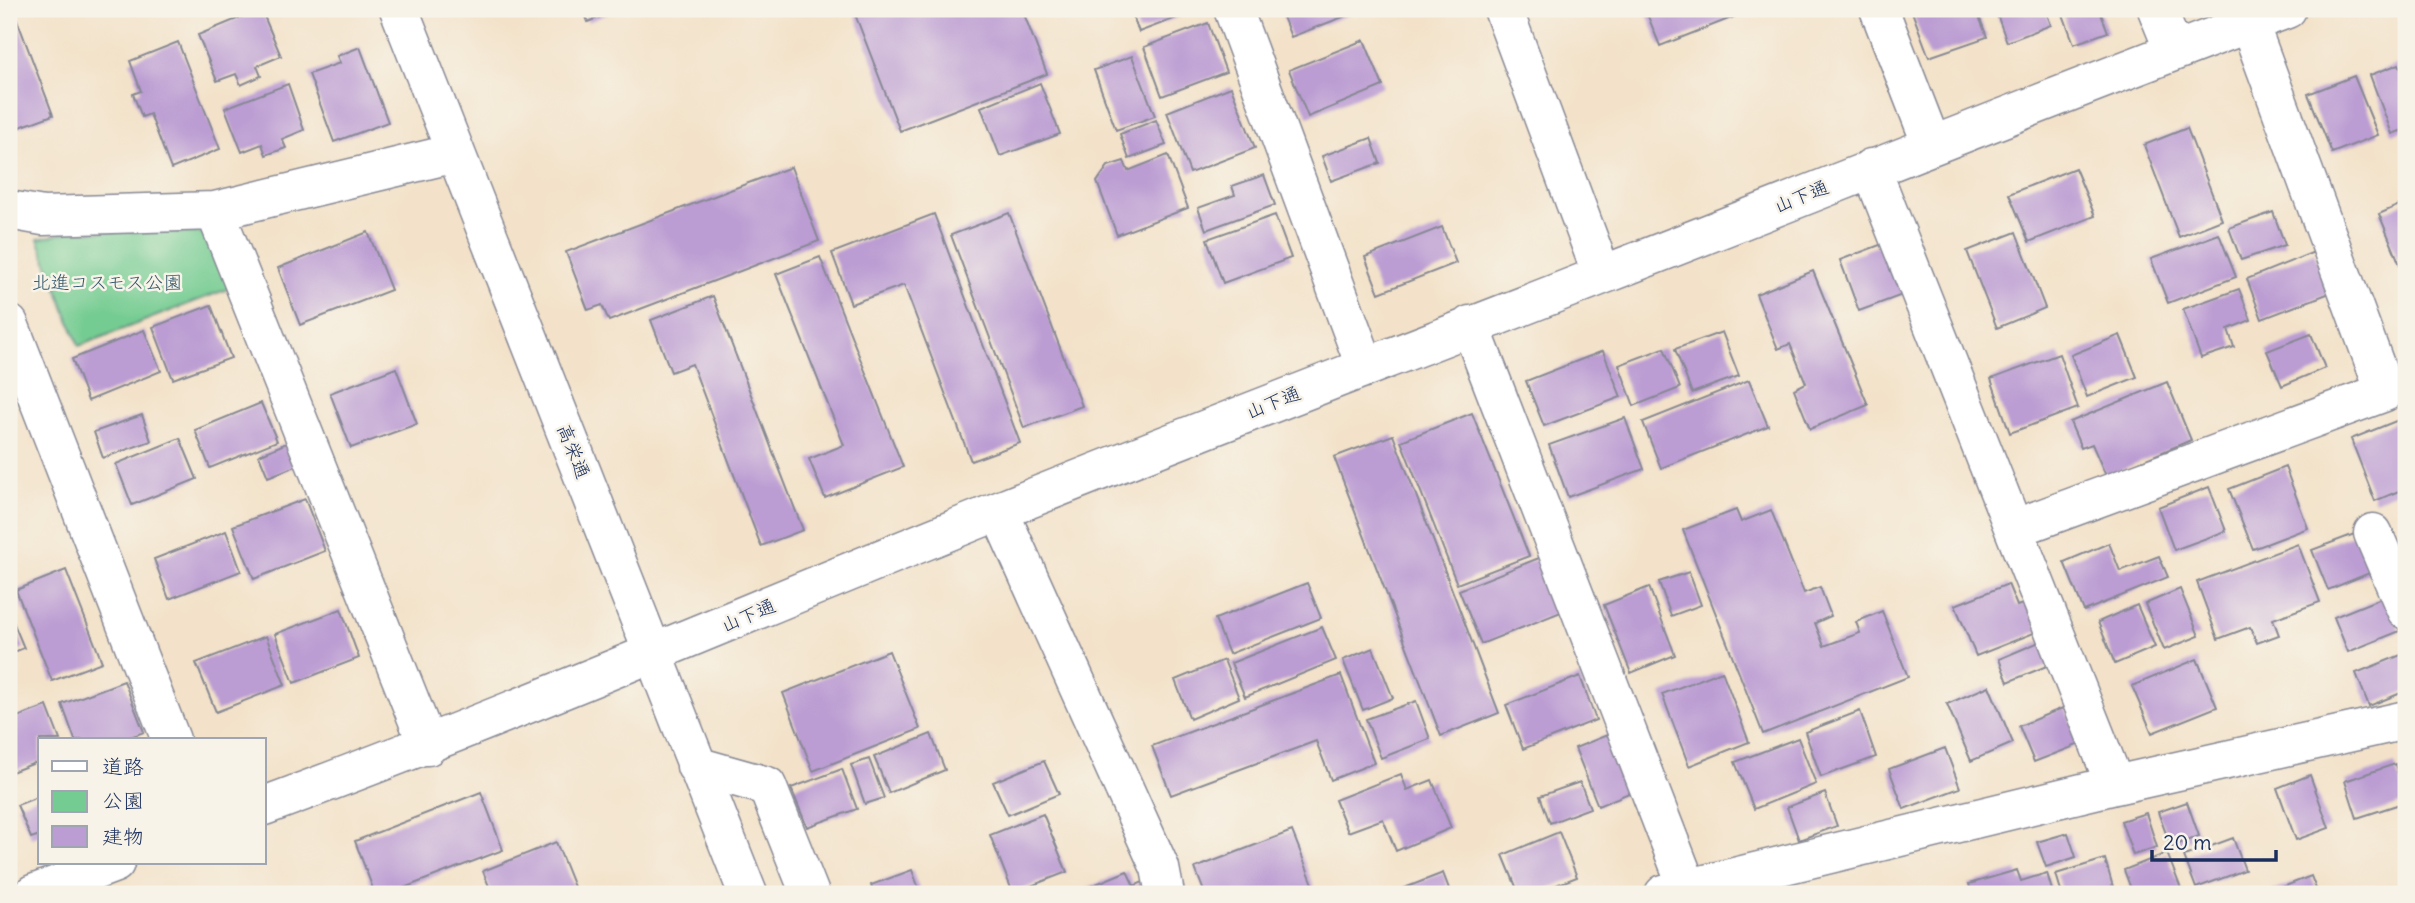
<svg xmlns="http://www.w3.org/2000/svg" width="2415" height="903" viewBox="0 0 2415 903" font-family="Delius,'Klee One',sans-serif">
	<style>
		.green { fill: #74cc92; stroke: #487e78; stroke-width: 2 }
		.building { fill: #bb9cd3 }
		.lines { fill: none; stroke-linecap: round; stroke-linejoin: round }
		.minor-casing { stroke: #878894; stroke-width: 41 }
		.minor { stroke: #fff; stroke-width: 38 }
		.labels { text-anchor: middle; stroke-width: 5; stroke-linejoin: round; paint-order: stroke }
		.street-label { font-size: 19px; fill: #1b2f5e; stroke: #f7f3e8 }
		.park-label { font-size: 19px; fill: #31566b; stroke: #f7f3e8 }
	</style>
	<rect width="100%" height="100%" fill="#f7f3e8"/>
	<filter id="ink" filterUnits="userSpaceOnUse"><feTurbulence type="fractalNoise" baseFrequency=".0143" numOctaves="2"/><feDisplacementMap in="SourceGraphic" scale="14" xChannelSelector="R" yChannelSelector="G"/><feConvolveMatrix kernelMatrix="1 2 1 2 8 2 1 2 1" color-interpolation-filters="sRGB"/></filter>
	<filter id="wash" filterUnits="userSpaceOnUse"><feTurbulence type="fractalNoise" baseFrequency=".00686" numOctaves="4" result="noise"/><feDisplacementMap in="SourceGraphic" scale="28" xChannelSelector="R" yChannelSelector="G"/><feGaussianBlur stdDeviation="1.57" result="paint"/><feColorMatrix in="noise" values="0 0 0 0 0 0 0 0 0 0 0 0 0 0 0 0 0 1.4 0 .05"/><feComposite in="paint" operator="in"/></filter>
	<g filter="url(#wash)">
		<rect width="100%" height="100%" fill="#f3e2c9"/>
		<path class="green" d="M73 231 209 233 233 287 79 346 38 239Z"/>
		<g id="blocks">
			<path class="building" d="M9 9H13L53 115 9 131Z
				M261 9 281 56 257 66 261 76 241 85 236 74 217 81 198 35Z
				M583 9H620L588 22Z
				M853 9H1022L1047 74 900 131Z
				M1130 9H1200L1139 32Z
				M1280 9H1354L1356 12 1291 37Z
				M1645 9H1754L1660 46Z
				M1911 9H1976L1987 37 1929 57Z
				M1995 9H2045L2051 25 2007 42Z
				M2061 9H2099L2108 32 2074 44Z
				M1208 23 1226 72 1162 96 1144 47Z
				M1364 40 1383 86 1308 117 1289 70Z
				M178 42 220 149 171 169 150 114 142 117 133 94 141 91 130 61Z
				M360 47 388 122 334 142 309 74 340 63 337 56Z
				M1132 56 1155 116 1116 130 1094 70Z
				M2399 64 2406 78V129L2392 134 2370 75Z
				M2354 76 2378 135 2332 153 2308 94Z
				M1040 83 1060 134 1000 156 981 107Z
				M288 84 304 130 282 139 286 148 266 155 262 144 242 152 225 108Z
				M1231 87 1255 148 1190 173 1167 112Z
				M1156 120 1166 145 1129 159 1120 134Z
				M2187 128 2222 220 2179 237 2144 145Z
				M1371 138 1380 163 1331 181 1322 156Z
				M1168 155 1188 208 1117 235 1097 182 1108 166 1124 161 1128 171Z
				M791 167 819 241 609 321 602 305 588 310 566 252Z
				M2075 168 2095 216 2029 242 2009 194Z
				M1264 175 1275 205 1206 230 1198 208 1235 195 1232 186Z
				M2406 202V271L2403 272 2379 214Z
				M2273 212 2285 245 2241 260 2229 228Z
				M1009 213 1082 406 1024 428 951 235Z
				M934 214 1020 443 971 461 904 285 851 304 832 253Z
				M1275 215 1291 258 1223 283 1207 239Z
				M1442 227 1456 263 1379 293 1365 257Z
				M368 232 391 290 300 325 278 268Z
				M2016 232 2045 308 1997 328 1967 251Z
				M2219 234 2236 277 2168 303 2151 259Z
				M1885 243 1905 294 1859 311 1840 260Z
				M2314 252 2330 293 2262 319 2247 279Z
				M820 257 903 467 825 498 809 459 844 445 776 274Z
				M1813 271 1868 405 1810 429 1794 389 1806 383 1790 344 1778 349 1756 294Z
				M2239 289 2251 320 2228 329 2234 347 2201 358 2183 309Z
				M713 296 803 530 761 546 692 364 671 372 651 320Z
				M211 305 231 358 173 379 153 327Z
				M144 330 161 371 88 401 72 359Z
				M1722 332 1739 376 1692 393 1675 349Z
				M2311 334 2325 368 2282 386 2267 351Z
				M2120 335 2137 377 2087 397 2071 355Z
				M1664 348 1680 388 1634 406 1619 365Z
				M1603 351 1621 397 1544 426 1526 381Z
				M2059 354 2078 408 2010 433 1991 379Z
				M396 368 417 424 351 448 330 393Z
				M1749 380 1768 426 1661 468 1643 422Z
				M2167 382 2191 440 2106 476 2092 444 2081 448 2070 422Z
				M261 403 277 441 210 468 195 430Z
				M1472 413 1529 556 1457 584 1401 441Z
				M142 415 151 441 103 458 94 432Z
				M2406 417V488L2375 501 2351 439Z
				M1625 418 1644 469 1568 497 1549 445Z
				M1393 435 1499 713 1441 736 1334 457Z
				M180 438 197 479 132 505 116 464Z
				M291 441 301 464 268 477 259 455Z
				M2285 467 2308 528 2253 549 2229 489Z
				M2209 487 2226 531 2174 550 2158 507Z
				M305 499 325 551 254 579 233 526Z
				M1736 510 1741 522 1771 510 1804 593 1820 587 1831 616 1815 623 1824 646 1860 633 1856 622 1882 611 1908 677 1763 734 1683 530Z
				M226 531 241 571 169 599 154 559Z
				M2357 533 2372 572 2328 590 2312 550Z
				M2109 543 2120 571 2159 556 2168 577 2084 611 2064 562Z
				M2298 544 2320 602 2273 619 2279 635 2257 643 2250 627 2218 639 2197 582Z
				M1544 556 1566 610 1481 644 1459 590Z
				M66 570 102 662 52 681 16 590Z
				M1689 572 1701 605 1671 616 1659 582Z
				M1307 583 1321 618 1229 654 1215 619Z
				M2008 584 2017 606 2028 602 2039 631 1976 656 1955 605Z
				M1649 587 1675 655 1631 673 1604 605Z
				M2180 589 2199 636 2164 650 2145 604Z
				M2386 596 2400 631 2348 652 2334 617Z
				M2137 605 2155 647 2115 664 2098 622Z
				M341 609 359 658 294 683 275 634Z
				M9 612 24 648 9 654Z
				M1322 627 1336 660 1245 697 1231 663Z
				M266 636 285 685 216 712 196 663Z
				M2044 640 2054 663 2008 682 1999 659Z
				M1373 648 1393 698 1363 710 1343 660Z
				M889 651 920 729 813 771 783 693Z
				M2406 653V691L2369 706 2356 673Z
				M2197 659 2217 707 2152 733 2132 686Z
				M1224 660 1239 698 1190 719 1175 680Z
				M1722 671 1749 742 1689 766 1662 694Z
				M1341 675 1374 763 1331 780 1316 741 1171 795 1152 746Z
				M1580 676 1596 720 1523 749 1506 705Z
				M124 681 144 732 122 740H75L62 704Z
				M1989 686 2013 743 1971 761 1947 704Z
				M1416 701 1430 739 1381 758 1366 719Z
				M47 706 60 740H40V761L9 773V720Z
				M2065 707 2080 744 2034 762 2019 726Z
				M1860 711 1876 757 1821 777 1805 732Z
				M1617 731 1641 788 1598 806 1575 748Z
				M931 734 945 770 889 793 874 757Z
				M1798 738 1816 784 1754 809 1735 762Z
				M1945 748 1960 788 1904 809 1889 769Z
				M869 759 884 798 865 804 851 765Z
				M1044 761 1059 794 1008 815 993 782Z
				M2395 764 2406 802 2357 818 2345 781Z
				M842 769 857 809 807 827 791 788Z
				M1401 774 1407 790 1432 780 1451 828 1396 851 1383 819 1348 832 1335 800Z
				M2310 775 2329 828 2296 840 2277 788Z
				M1580 782 1590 808 1550 823 1540 796Z
				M481 792 503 850 388 894H375L355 841Z
				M1825 793 1837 826 1799 840 1787 807Z
				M40 796V835L31 838 17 805Z
				M2187 802 2199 836 2171 847 2158 812Z
				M2146 813 2157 847 2133 855 2121 821Z
				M1043 814 1067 872 1013 893 990 835Z
				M1292 831 1317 894H1205L1195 868Z
				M1559 832 1577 877 1533 894H1519L1503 855Z
				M2068 833 2076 857 2046 867 2037 842Z
				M2233 838 2245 870 2196 888 2184 856Z
				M556 842 576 892 492 894 483 871Z
				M2167 853 2183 894H2133L2124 870Z
				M2105 859 2115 894H2062L2056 874Z
				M912 870 921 894H874L871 885Z
				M2017 870 2021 881 2047 873 2053 894H1972L1969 884Z
				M1127 871 1134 886 1143 882 1148 894H1072Z
				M1443 873 1451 894H1389Z
				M2311 876 2318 894H2265Z"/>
		</g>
	</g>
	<g filter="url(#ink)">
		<use href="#blocks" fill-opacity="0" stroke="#878894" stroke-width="2"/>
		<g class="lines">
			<g class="minor-casing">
				<path id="minor" d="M399 9 748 894
					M1233 9 1365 366
					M1503 9 1602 275
					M1879 9 1931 143
					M2157 9 2174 51
					M1871 168 2115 785
					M9 210 43 216 215 211 455 153
					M215 211 428 746
					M9 324 171 740
					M1470 325 1688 889
					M999 511 1160 868 1165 894
					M2016 528 2385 392 2249 23
					M2373 533 2406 610
					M696 766 767 786 810 894
					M264 806C514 714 757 608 1004 509 1203 429 1404 353 1605 274 1832 186 2058 94 2287 9
					M33 894 115 863
					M1664 894 2115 785 2406 720"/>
			</g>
			<use href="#minor" class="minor"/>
		</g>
	</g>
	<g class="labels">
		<g class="street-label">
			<text transform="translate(1801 196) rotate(-22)" y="7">山下通</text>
			<text transform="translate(1273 402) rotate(-22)" y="7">山下通</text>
			<text transform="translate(574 451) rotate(68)" y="7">高栄通</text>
			<text transform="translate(748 615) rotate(-23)" y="7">山下通</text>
		</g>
		<g class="park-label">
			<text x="107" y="289">北進コスモス公園</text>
		</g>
	</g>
	<rect width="2415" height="903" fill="none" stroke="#f7f3e8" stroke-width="35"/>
	<rect x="38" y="738" width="228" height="126" fill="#f7f3e8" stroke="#9fa5b1" stroke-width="2"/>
	<rect x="52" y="761" width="35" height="10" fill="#ffffff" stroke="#9fa5b1" stroke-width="2"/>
	<text x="102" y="774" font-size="21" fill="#1b2f5e">道路</text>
	<rect x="52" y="791" width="35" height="21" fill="#74cc92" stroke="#9fa5b1" stroke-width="2"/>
	<text x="102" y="808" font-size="21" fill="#1b2f5e">公園</text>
	<rect x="52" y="826" width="35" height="21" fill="#bb9cd3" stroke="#9fa5b1" stroke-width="2"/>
	<text x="102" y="844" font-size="21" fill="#1b2f5e">建物</text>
	<path d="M2152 850v10h124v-10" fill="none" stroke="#1b2f5e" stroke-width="3.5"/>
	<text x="2163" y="850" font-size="21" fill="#1b2f5e" stroke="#f7f3e8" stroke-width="5" paint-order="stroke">20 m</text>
</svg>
